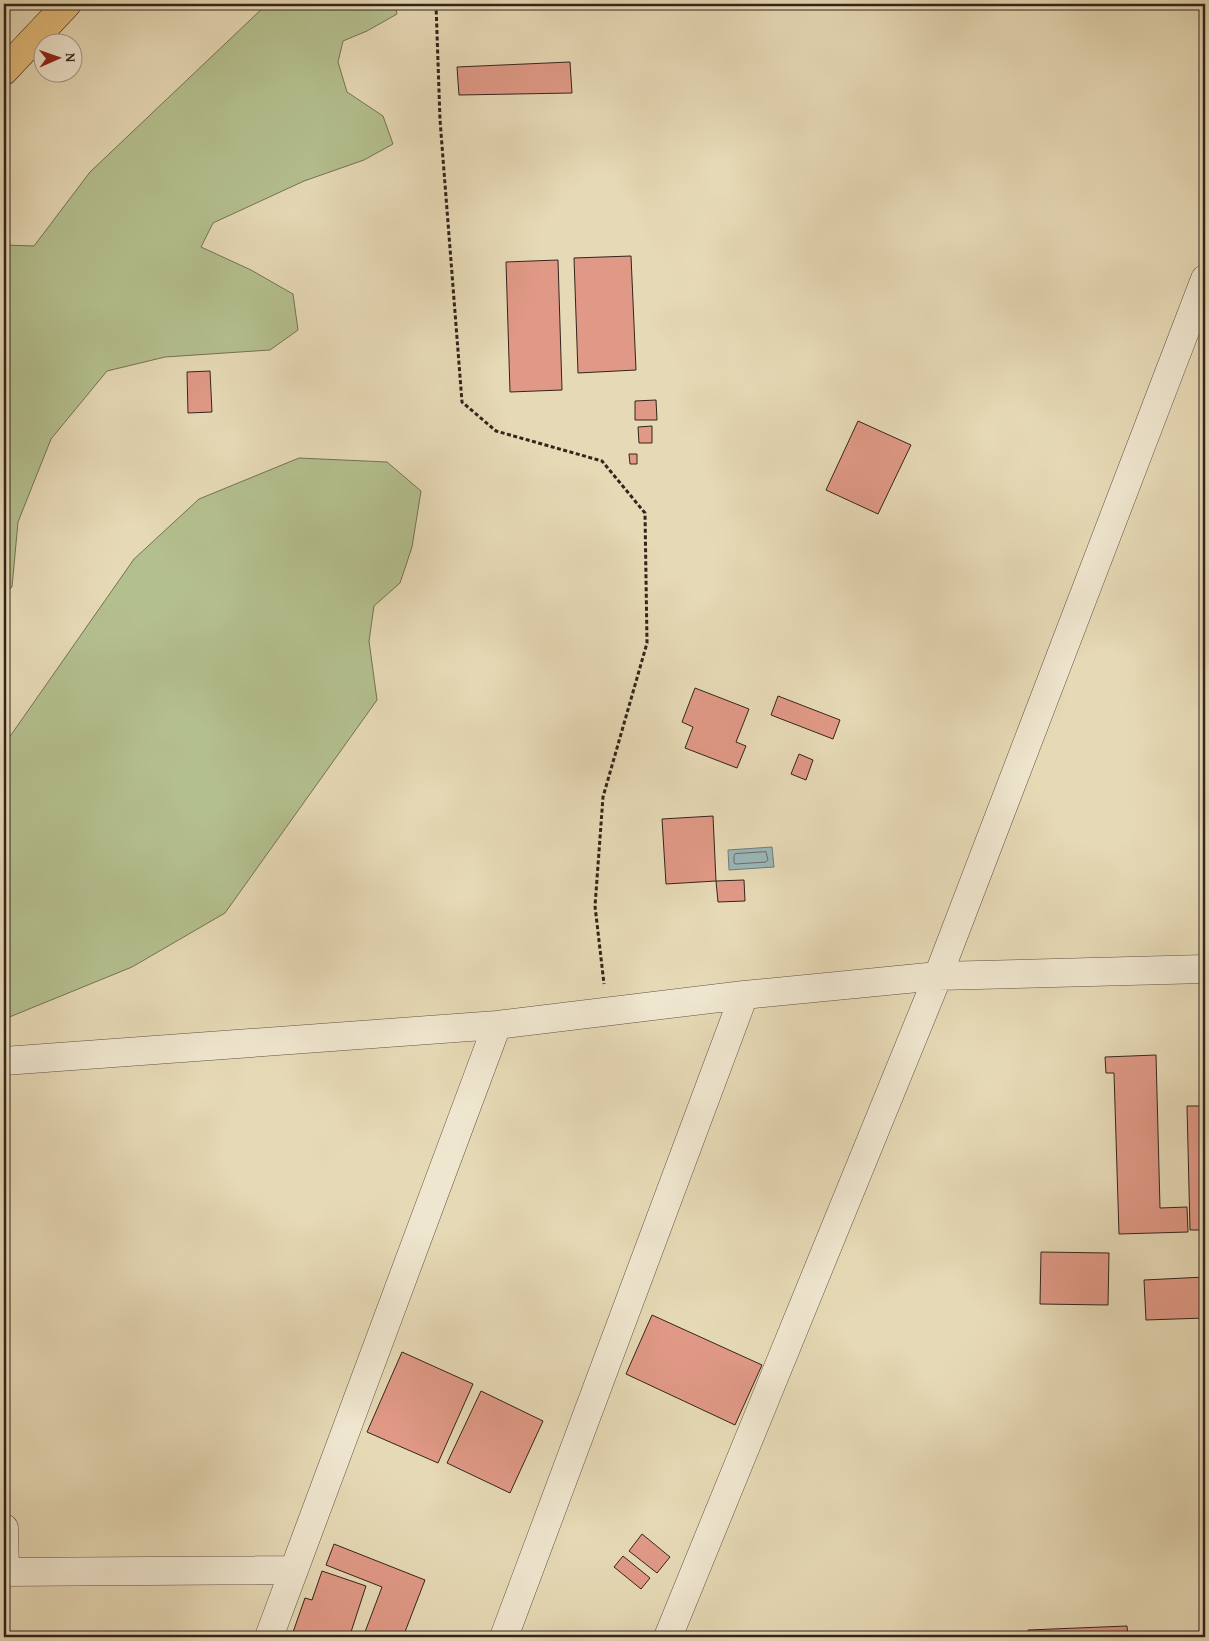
<svg xmlns="http://www.w3.org/2000/svg" width="1209" height="1641" viewBox="0 0 1209 1641" font-family="'Gentium Book Plus',serif">
	<style>
		.green { fill: #b4bf8e; stroke: #747254 }
		.water { fill: #9ab7b8; stroke: #717c79 }
		.lines { fill: none; stroke-linecap: round; stroke-linejoin: round }
		.shore { stroke: #676e6a; stroke-width: 1 }
		.building { fill: #e09986; stroke: #34241b }
		.minor-casing { stroke: #605142; stroke-width: 29 }
		.major-casing { stroke: #34241b; stroke-width: 29 }
		.path { stroke: #34241b; stroke-width: 3; stroke-dasharray: 4 2.5; stroke-linecap: butt }
		.minor { stroke: #efe6cf; stroke-width: 28 }
		.major { stroke: #e3bc7a; stroke-width: 28 }
	</style>
	<rect width="100%" height="100%" fill="#e6d9b5"/>
	<filter id="stains"><feTurbulence type="fractalNoise" baseFrequency=".004" numOctaves="4"/><feColorMatrix values="0 0 0 0 .2 0 0 0 0 .09 0 0 0 0 .02 0 0 0 .5 -.17"/></filter>
	<radialGradient id="worn" r=".72"><stop offset=".6" stop-color="#630" stop-opacity="0"/><stop offset="1" stop-color="#630" stop-opacity=".3"/></radialGradient>
	<path class="green" d="M267 4H395L397 14 367 31 343 41 338 62 347 92 383 116 393 144 364 160 304 181 213 223 201 247 251 270 293 294 298 330 270 350 165 357 107 371 51 439 18 522 12 587 4 594V245L34 246 90 172Z
		M299 458 387 462 421 491 412 547 400 583 374 606 369 641 377 700 225 913 132 967 7 1018 4 1014V745L134 559 199 499Z"/>
	<path class="water" d="M772 847 774 867 729 870 728 850Z"/>
	<g class="lines">
		<path class="shore" d="M766 852 768 860 766 862 736 864 734 863V856L735 854Z"/>
	</g>
	<path class="building" d="M570 62 572 93 459 95 457 67Z
		M631 256 636 370 578 373 574 258Z
		M558 260 562 390 510 392 506 262Z
		M210 371 212 412 188 413 187 372Z
		M656 400 657 420H635V401Z
		M858 421 911 445 878 514 826 490Z
		M652 426V443H639L638 427Z
		M629 454H637V464H630Z
		M695 688 749 709 736 742 746 746 737 768 685 748 693 727 682 722Z
		M778 696 840 720 833 739 771 715Z
		M799 754 813 760 806 780 791 774Z
		M713 816 716 881 666 884 662 819Z
		M744 880 745 901 718 902 716 881Z
		M1156 1055 1160 1208 1187 1207 1188 1232 1119 1234 1114 1073H1106L1105 1057Z
		M1187 1106H1205V1230H1190Z
		M1041 1252 1109 1253 1108 1305 1040 1304Z
		M1205 1277V1318L1146 1320 1144 1280Z
		M652 1315 762 1365 735 1425 626 1374Z
		M402 1352 473 1384 438 1463 367 1432Z
		M481 1391 543 1421 510 1493 447 1463Z
		M642 1534 670 1557 657 1573 629 1551Z
		M334 1544 425 1580 403 1637H378L365 1632 382 1587 326 1565Z
		M623 1556 650 1578 641 1589 614 1567Z
		M322 1571 366 1586 351 1632 367 1637H298L292 1635 305 1598 312 1600Z
		M1127 1626 1128 1637H1028V1630Z
		M1140 1634H1181L1182 1637H1140Z"/>
	<g class="lines">
		<g class="minor-casing">
			<path id="minor" d="M4 1061 497 1025 744 995 938 976 1205 969
				M4 1528 5 1572
				M4 1572 294 1570
				M269 1637 497 1025
				M504 1637 744 995
				M668 1637 938 976 1205 279"/>
		</g>
		<g class="major-casing">
			<path id="major" d="M4 71 67 4"/>
		</g>
		<path class="path" d="M436 4 440 120 462 402 496 431 602 461 645 513 647 643 603 797 595 906 604 984"/>
		<use href="#minor" class="minor"/>
		<use href="#major" class="major"/>
	</g>
	<rect width="1209" height="1641" fill="none" stroke="#e6d9b5" stroke-width="20"/>
	<rect x="5" y="5" width="1199" height="1631" fill="none" stroke="#34241b" stroke-width="2.5"/>
	<rect x="10" y="10" width="1189" height="1621" fill="none" stroke="#34241b"/>
	<g transform="translate(58 58) rotate(88)"><circle r="24" fill="#efe6cf" stroke="#a49887"/>
	<path d="M0-4L9 19L0 12L-9 19Z" fill="#8f2418"/>
	<text y="-8" font-size="14" font-weight="bold" text-anchor="middle" fill="#34241b">N</text>
	</g>
	<rect width="100%" height="100%" filter="url(#stains)"/>
	<rect width="100%" height="100%" fill="url(#worn)"/>
</svg>
